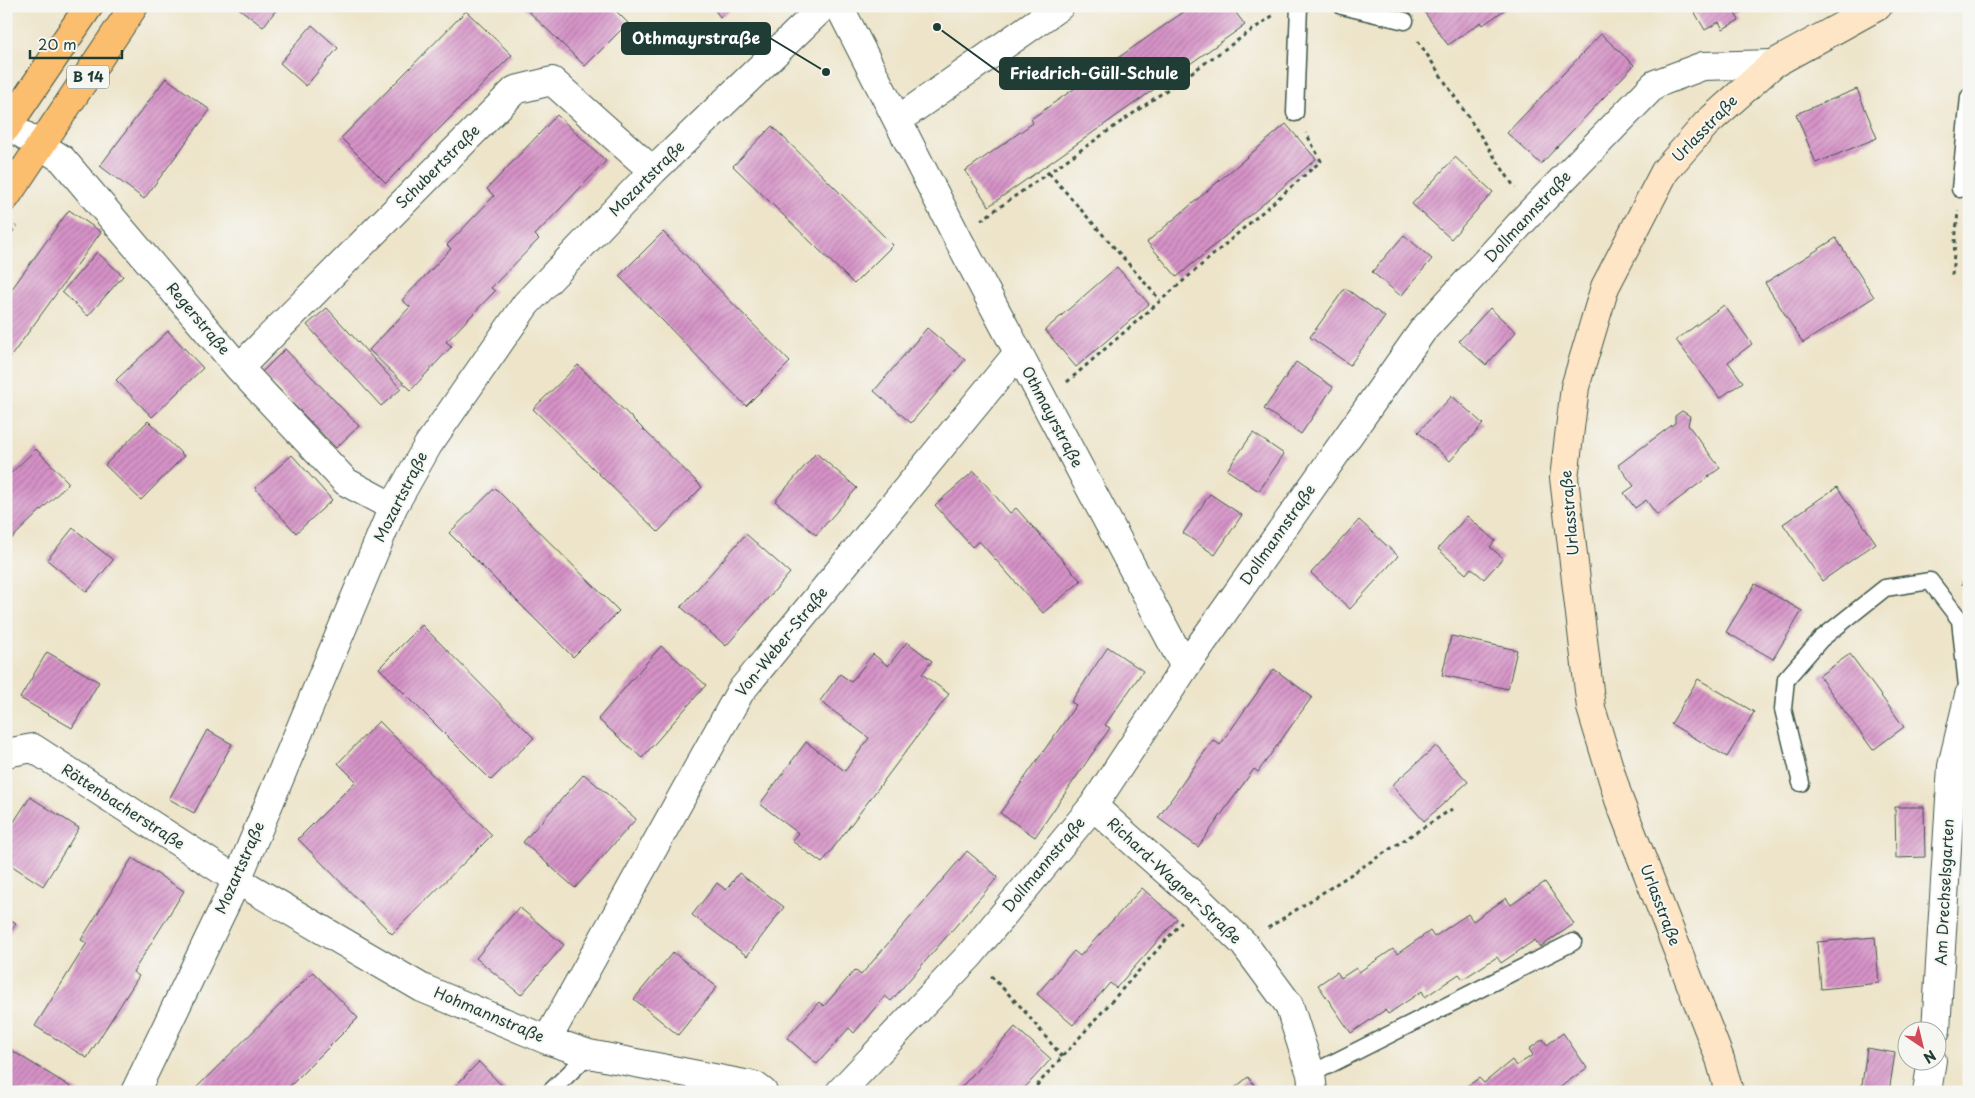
<svg xmlns="http://www.w3.org/2000/svg" width="1975" height="1098" viewBox="0 0 1975 1098" font-family="'Playpen Sans',sans-serif">
	<style>
		.building { fill: url(#building-hatch) }
		.lines { fill: none; stroke-linecap: round; stroke-linejoin: round }
		.lane-casing { stroke: #3e564a; stroke-width: 19 }
		.street-casing { stroke: #3e564a; stroke-width: 30 }
		.secondary-casing { stroke: #3e564a; stroke-width: 30 }
		.primary-casing { stroke: #3e564a; stroke-width: 30 }
		.path { stroke: #3e564a; stroke-width: 3; stroke-dasharray: 4 4; stroke-linecap: butt }
		.lane { stroke: #fff; stroke-width: 16 }
		.street { stroke: #fff; stroke-width: 28 }
		.secondary { stroke: #fde5c5; stroke-width: 28 }
		.primary { stroke: #fbbd6e; stroke-width: 28 }
		.labels { text-anchor: middle; stroke-width: 4; stroke-linejoin: round; paint-order: stroke }
		.shield { fill: #f6f6f2; stroke: #60746d; stroke-width: 1 }
		.shield-label { font-size: 14px; font-weight: bold; fill: #1f3d34 }
		.street-label { font-size: 15px; fill: #1f3d34; stroke: #f6f6f2 }
		.leader { fill: none; stroke: #1f3d34; stroke-width: 2 }
		.callout-dot { fill: #1f3d34; stroke: #f6f6f2; stroke-width: 2 }
		.callout { fill: #1f3d34; stroke: #1f3d34; stroke-width: 2 }
		.callout-label { font-size: 16px; text-anchor: middle; font-weight: bold; fill: #fff }
	</style>
	<defs>
		<pattern id="building-hatch" width="6" height="6" patternUnits="userSpaceOnUse" patternTransform="scale(1.25)"><rect width="6" height="6" fill="#d692c7"/><path d="M-1 1l2-2M0 6l6-6M5 7l2-2" fill="none" stroke="#ad78a2"/></pattern>
	</defs>
	<rect width="100%" height="100%" fill="#f6f6f2"/>
	<filter id="ink" filterUnits="userSpaceOnUse"><feTurbulence type="fractalNoise" baseFrequency=".02" numOctaves="2"/><feDisplacementMap in="SourceGraphic" scale="10" xChannelSelector="R" yChannelSelector="G"/><feConvolveMatrix kernelMatrix="1 2 1 2 8 2 1 2 1" color-interpolation-filters="sRGB"/></filter>
	<filter id="wash" filterUnits="userSpaceOnUse"><feTurbulence type="fractalNoise" baseFrequency=".0096" numOctaves="4" result="noise"/><feDisplacementMap in="SourceGraphic" scale="20" xChannelSelector="R" yChannelSelector="G"/><feGaussianBlur stdDeviation="1.12" result="paint"/><feColorMatrix in="noise" values="0 0 0 0 0 0 0 0 0 0 0 0 0 0 0 0 0 1.4 0 .05"/><feComposite in="paint" operator="in"/></filter>
	<g filter="url(#wash)">
		<rect width="100%" height="100%" fill="#ede4c9"/>
		<g id="blocks">
			<path class="building" d="M236 6H279L263 27Z
				M523 6H611L628 23 585 66Z
				M712 6H737L720 17Z
				M1192 6H1231L1245 25 989 206 965 171 1033 123 1031 119Z
				M1420 6H1510L1483 25 1481 22 1448 45Z
				M1691 6H1748L1735 14 1739 20 1723 29 1719 22 1705 30Z
				M466 11 512 55 386 183 341 138Z
				M312 25 338 48 306 86 280 63Z
				M1601 34 1634 65 1541 164 1507 133Z
				M166 78 210 110 144 199 100 166Z
				M1857 89 1877 138 1816 163 1796 114Z
				M557 115 606 161 535 235 539 239 491 288 495 291 446 342 452 346 411 390 369 350 410 307 402 300 451 249 447 245 494 196 487 189Z
				M1286 124 1316 159 1177 277 1147 242Z
				M772 126 893 245 854 284 733 166Z
				M1455 157 1493 192 1451 239 1412 204Z
				M69 210 101 232 6 363V297Z
				M663 232 790 362 746 406 619 276Z
				M1404 235 1432 259 1401 296 1372 272Z
				M1836 238 1874 297 1803 343 1765 283Z
				M97 252 123 276 88 316 62 292Z
				M1117 267 1149 304 1076 367 1045 330Z
				M1345 288 1385 317 1350 365 1310 337Z
				M1724 305 1752 344 1728 362 1743 382 1720 398 1676 340Z
				M327 308 401 389 381 406 307 325Z
				M1490 308 1516 332 1486 365 1459 341Z
				M927 328 965 360 911 423 874 391Z
				M168 331 203 368 152 417 116 380Z
				M285 349 359 426 336 448 262 372Z
				M1296 362 1333 387 1301 434 1264 409Z
				M578 365 702 487 658 532 533 409Z
				M1452 396 1483 424 1450 461 1418 432Z
				M1682 411 1690 416 1688 425 1720 468 1657 515 1646 500 1635 508 1624 493 1634 486 1618 465 1675 423V416Z
				M148 421 184 456 141 500 105 465Z
				M1253 433 1284 454 1259 491 1227 470Z
				M36 449 69 483 6 544V494L9 491 6 488V478Z
				M816 453 857 488 816 535 775 501Z
				M292 455 332 500 296 533 255 488Z
				M974 471 1010 513 1016 508 1081 581 1043 613 979 541 972 547 935 505Z
				M1837 487 1876 543 1822 581 1783 524Z
				M495 488 619 611 573 657 449 533Z
				M1210 494 1242 515 1215 555 1183 533Z
				M1467 516 1495 541 1490 547 1503 558 1484 579 1471 568 1466 574 1438 549Z
				M1359 520 1398 556 1350 609 1311 573Z
				M73 528 113 560 87 592 47 560Z
				M746 534 790 573 726 646 681 607Z
				M1755 584 1802 611 1773 659 1726 632Z
				M422 625 534 738 491 780 379 668Z
				M1451 636 1517 650 1508 689 1442 675Z
				M907 642 932 661 922 674 949 694 822 863 792 841 798 833 760 804 806 742 845 771 869 738 820 701 840 674 851 682 873 654 888 666Z
				M661 646 706 685 642 758 598 719Z
				M1108 647 1143 671 1105 725 1110 728 1035 837 1000 813 1076 705 1071 702Z
				M47 652 99 682 72 728 20 698Z
				M1850 654 1904 727 1873 750 1819 676Z
				M1274 669 1312 697 1258 772 1254 769 1198 847 1158 818 1213 740 1220 745Z
				M1698 679 1754 712 1727 757 1671 724Z
				M379 721 492 835 392 934 298 839 356 781 338 763Z
				M207 730 232 744 194 813 169 799Z
				M1436 746 1468 782 1424 821 1392 785Z
				M584 774 636 819 575 888 523 842Z
				M30 797 79 828 43 886 6 862V834Z
				M1895 807H1924L1925 857 1896 858Z
				M967 851 998 877 891 1001 885 996 854 1033 849 1028 817 1064 787 1038 819 1002 824 1006 855 970 861 975Z
				M132 858 184 891 133 972 139 976 87 1058 35 1026 87 943 81 940Z
				M739 873 784 907 747 956 692 915 717 883 726 890Z
				M1545 882 1574 924 1540 947 1535 940 1501 963 1497 957 1463 979 1459 974 1425 997 1422 991 1388 1014 1385 1010 1351 1033 1318 985 1337 972 1341 978 1356 968 1359 972 1393 949 1397 954 1430 931 1434 937 1468 914 1473 921 1506 898 1511 905Z
				M1142 888 1177 919 1116 988 1110 983 1073 1025 1037 994 1074 951 1080 956Z
				M519 907 564 945 521 995 476 958Z
				M6 917 16 923 6 939Z
				M1875 937 1879 983 1821 989 1817 942Z
				M673 952 717 987 678 1035 634 999Z
				M313 972 358 1018 284 1092H192Z
				M1015 1027 1051 1059 1021 1092H957Z
				M1563 1033 1587 1068 1553 1092H1464L1467 1089 1466 1087 1479 1078 1484 1083 1512 1060 1516 1066 1533 1055 1529 1049 1543 1039 1547 1045Z
				M6 1047 79 1092H6Z
				M1867 1048 1895 1053 1889 1092H1861Z
				M479 1062 508 1092H449Z
				M1248 1077 1260 1092H1230Z"/>
		</g>
	</g>
	<g filter="url(#ink)">
		<use href="#blocks" fill-opacity="0" stroke="#3e564a" stroke-width="1"/>
		<g class="lines">
			<g class="lane-casing">
				<path id="lane" d="M1342 6 1405 21
					M1295 113 1299 6
					M6 165 21 176
					M1960 189 1969 97
					M1801 783 1783 709 1786 679 1821 639 1885 588 1930 581 1960 620 1968 696
					M1311 1074 1573 942
					M550 1092 589 1054"/>
			</g>
			<g class="street-casing">
				<path id="street" d="M839 6 957 237 1185 667
					M899 119 1060 6
					M8 125 62 159 239 368 346 482 393 507
					M239 368 515 90 552 81 653 171
					M6 753 33 748 237 880 422 988 547 1040 589 1054 755 1086 763 1092
					M1093 806 1200 901 1244 944 1289 1005 1311 1074 1313 1092
					M1936 1030 1952 766 1969 695
					M547 1040 740 692 1018 353
					M135 1092 237 880 393 507 428 445 526 304 653 171 824 6
					M840 1092 970 955 1093 806 1185 667 1423 330 1531 212 1655 84 1703 66 1773 64
					M1927 1092 1932 1060"/>
			</g>
			<g class="secondary-casing">
				<path id="secondary" d="M1729 1092 1720 1059 1619 800 1591 708 1564 478 1575 387 1605 287 1665 171 1706 124 1773 64 1878 6"/>
			</g>
			<g class="primary-casing">
				<path id="primary" d="M6 128 89 6
					M6 197 134 6"/>
			</g>
			<path class="path" d="M1418 41 1515 188
				M1049 173 1160 300
				M981 220 1275 14
				M6 239 16 226
				M1952 275 1958 211
				M1067 382 1321 161 1306 133
				M1963 585 1969 525
				M1268 928 1452 809
				M991 976 1021 1007 1063 1058
				M1031 1092 1182 922"/>
			<use href="#lane" class="lane"/>
			<use href="#street" class="street"/>
			<use href="#secondary" class="secondary"/>
			<use href="#primary" class="primary"/>
		</g>
	</g>
	<g class="labels">
		<rect class="shield" x="67" y="65.5" width="42" height="23" rx="4"/>
		<g class="shield-label">
			<text x="88" y="82">B 14</text>
		</g>
		<g class="street-label">
			<text transform="translate(1705 129) rotate(-46)" y="5">Urlasstraße</text>
			<text transform="translate(438 167) rotate(-45)" y="5">Schubertstraße</text>
			<text transform="translate(647 179) rotate(-45)" y="5">Mozartstraße</text>
			<text transform="translate(1528 217) rotate(-47)" y="5">Dollmannstraße</text>
			<text transform="translate(198 319) rotate(50)" y="5">Regerstraße</text>
			<text transform="translate(1052 417) rotate(62)" y="5">Othmayrstraße</text>
			<text transform="translate(401 497) rotate(-63)" y="5">Mozartstraße</text>
			<text transform="translate(1570 513) rotate(-95)" y="5">Urlasstraße</text>
			<text transform="translate(1278 535) rotate(-55)" y="5">Dollmannstraße</text>
			<text transform="translate(782 642) rotate(-51)" y="5">Von-Weber-Straße</text>
			<text transform="translate(123 807) rotate(33)" y="5">Röttenbacherstraße</text>
			<text transform="translate(1044 865) rotate(-50)" y="5">Dollmannstraße</text>
			<text transform="translate(240 868) rotate(-66)" y="5">Mozartstraße</text>
			<text transform="translate(1174 881) rotate(43)" y="5">Richard-Wagner-Straße</text>
			<text transform="translate(1945 892) rotate(-87)" y="5">Am Drechselsgarten</text>
			<text transform="translate(1660 905) rotate(69)" y="5">Urlasstraße</text>
			<text transform="translate(489 1015) rotate(23)" y="5">Hohmannstraße</text>
		</g>
	</g>
	<path class="leader" d="M826 72L770 38M937 27L1000 73"/>
	<g class="callout-dot">
		<circle cx="826" cy="72" r="5"/>
		<circle cx="937" cy="27" r="5"/>
	</g>
	<g class="callout">
		<rect x="622" y="23" width="148" height="31" rx="5"/>
		<rect x="1000" y="58" width="189" height="31" rx="5"/>
	</g>
	<g class="callout-label">
		<text x="696" y="44">Othmayrstraße</text>
		<text x="1094" y="79">Friedrich-Güll-Schule</text>
	</g>
	<rect width="1975" height="1098" fill="none" stroke="#f6f6f2" stroke-width="25"/>
	<g transform="translate(1922 1046) rotate(145)"><circle r="24" fill="#f6f6f2" stroke="#a0aca6"/>
	<path d="M0-4L9 19L0 12L-9 19Z" fill="#d1495b"/>
	<text y="-8" font-size="14" font-weight="bold" text-anchor="middle" fill="#1f3d34">N</text>
	</g>
	<path d="M30 50v8h92v-8" fill="none" stroke="#1f3d34" stroke-width="2.5"/>
	<text x="38" y="50" font-size="15" fill="#1f3d34" stroke="#f6f6f2" stroke-width="4" paint-order="stroke">20 m</text>
</svg>
